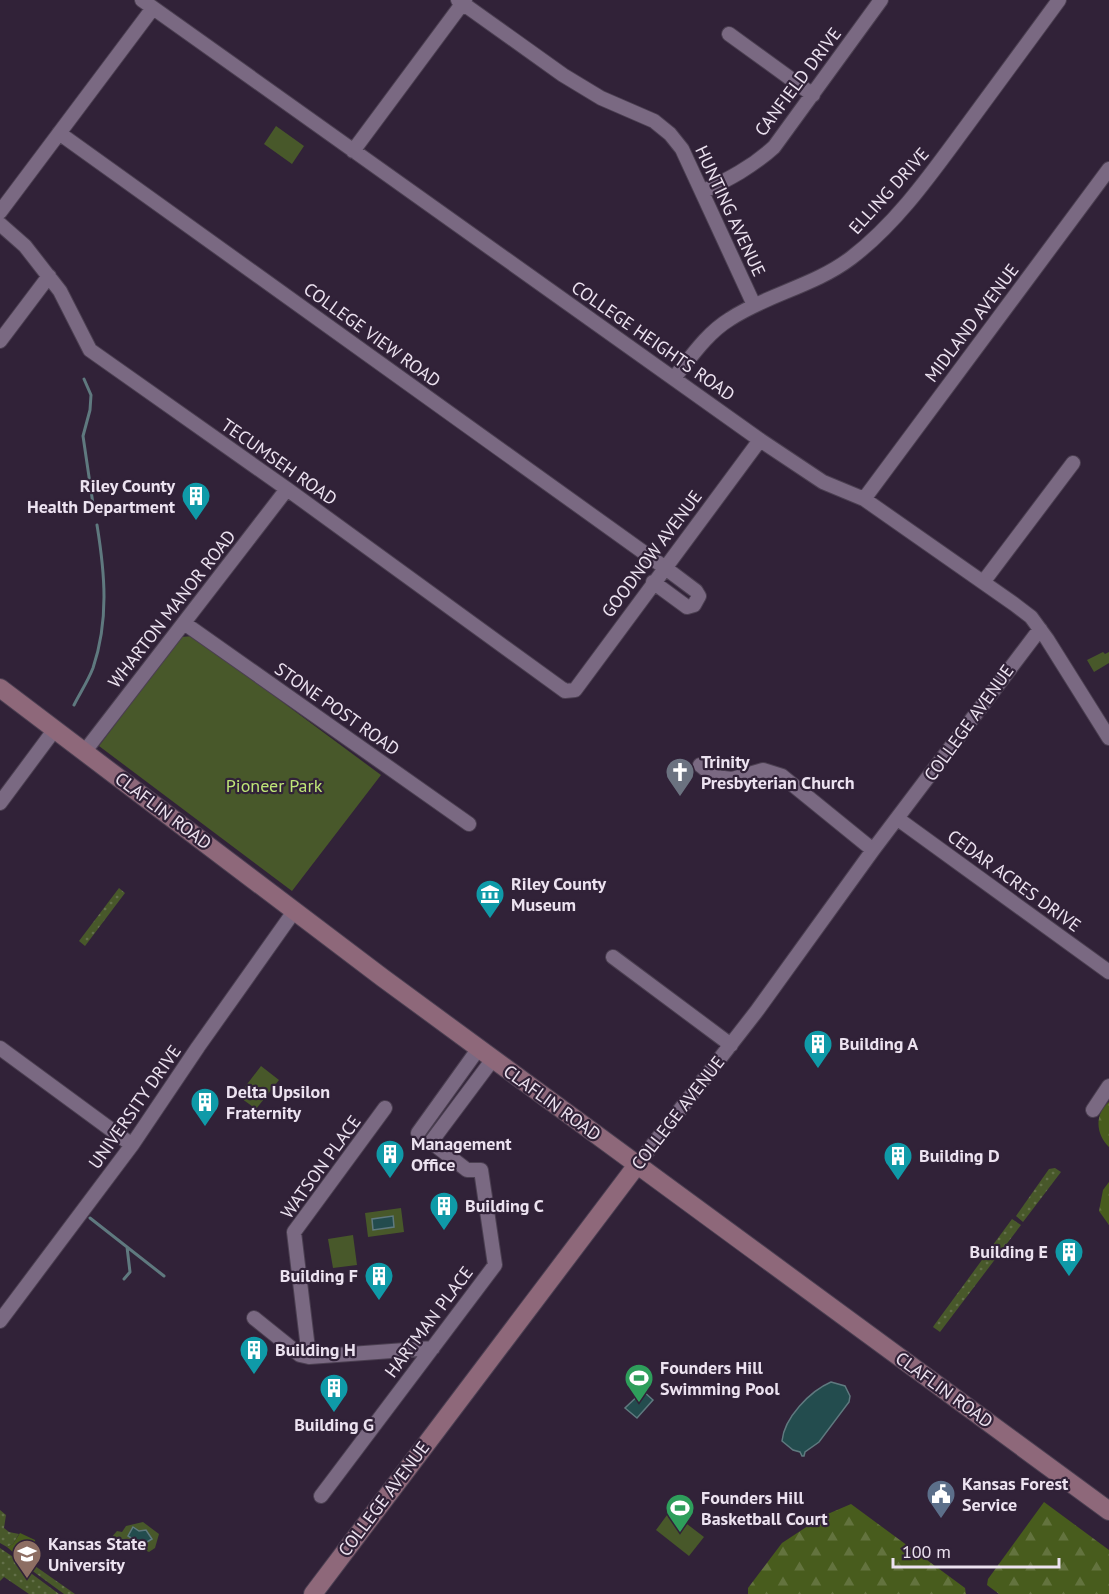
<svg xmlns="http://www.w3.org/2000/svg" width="1109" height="1594" viewBox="0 0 1109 1594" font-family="'PT Sans',sans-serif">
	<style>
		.grass { fill: url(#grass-dots) }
		.forest { fill: url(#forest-firs) }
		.park { fill: #48582a }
		.water { fill: #234c4e; stroke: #5f797f; stroke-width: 1.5 }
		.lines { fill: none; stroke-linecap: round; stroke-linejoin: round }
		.stream { stroke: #5f797f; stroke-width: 3 }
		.street-casing { stroke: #4b3f51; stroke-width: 16 }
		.secondary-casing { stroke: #4b3f51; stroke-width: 20 }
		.street { stroke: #7a6982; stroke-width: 14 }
		.secondary { stroke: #8e687a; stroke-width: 18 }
		.labels { text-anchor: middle; stroke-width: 4.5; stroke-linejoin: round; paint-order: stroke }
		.street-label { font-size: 18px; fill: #ece2f0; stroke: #312238 }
		.poi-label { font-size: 18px; font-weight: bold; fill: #ece2f0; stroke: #312238; text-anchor: start }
		.park-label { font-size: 18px; fill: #bfe678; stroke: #312238 }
	</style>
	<defs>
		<pattern id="grass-dots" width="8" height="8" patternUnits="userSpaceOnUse" patternTransform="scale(1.5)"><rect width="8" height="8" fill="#48582a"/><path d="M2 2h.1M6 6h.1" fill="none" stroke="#637049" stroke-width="1.8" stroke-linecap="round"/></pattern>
		<pattern id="forest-firs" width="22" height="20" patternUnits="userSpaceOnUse" patternTransform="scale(1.5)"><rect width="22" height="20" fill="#485c1d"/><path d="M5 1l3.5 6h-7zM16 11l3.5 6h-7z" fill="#63733e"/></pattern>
	</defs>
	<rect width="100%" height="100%" fill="#312238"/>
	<path class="grass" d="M119 888 125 893 85 946 79 941Z
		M1055 1168 1061 1172 1023 1222 1016 1216 1049 1169Z
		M1012 1219 1021 1225 940 1332 933 1327 935 1324Z
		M0 1510 6 1515 4 1528 9 1532 19 1534 13 1544 7 1547 0 1543Z
		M0 1548 19 1561 32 1574 59 1594H29L4 1577 0 1581Z
		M35 1566 75 1594H64L34 1572 32 1571Z"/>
	<path class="forest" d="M1109 1102V1147C1096 1135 1094 1114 1109 1102Z
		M1109 1182V1225L1099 1211 1103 1190Z
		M1044 1502 1109 1550V1594H999L987 1585 988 1579Z
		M851 1504 965 1588 966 1594H748V1588L782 1543 823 1516Z
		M20 1533 35 1540 36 1555 29 1566 7 1547 13 1544Z"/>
	<path class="park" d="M276 126 304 146 292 164 264 144Z
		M193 636 381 775 292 891 99 746 181 637Z
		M1103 652 1105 654 1109 652V663L1094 672 1087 660Z
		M261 1066 279 1080 256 1109 238 1096Z
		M401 1208 404 1232 368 1237 365 1213Z
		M353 1235 357 1265 333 1268 328 1239Z
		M670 1511 704 1537 689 1556 656 1530Z
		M143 1522 159 1534 155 1548 149 1552 125 1541 117 1544 110 1539 117 1531 122 1532 126 1526Z"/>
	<path class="water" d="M393 1216 394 1227 373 1230 372 1219Z
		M831 1382 845 1386 850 1396 849 1402 819 1442 805 1452 804 1456H802L800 1452 793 1450 782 1441C784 1418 810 1391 831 1382Z
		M643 1391 653 1400 637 1418 625 1408Z
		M133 1527 139 1531 146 1530 152 1539 142 1545 128 1536Z"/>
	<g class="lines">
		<path class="stream" d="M84 379 91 395 90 410 83 436 93 504
			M74 705C80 693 88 681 93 668 109 620 105 574 97 525
			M90 1218 164 1276
			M124 1279 130 1272 127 1247"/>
		<g class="street-casing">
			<path id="street" d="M142 0 760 440 823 482 864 499 1014 604 1031 617 1047 639 1109 738
				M458 0 563 75 601 98 654 121 670 134 682 149 754 305
				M729 34 813 95
				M59 133 664 567 696 591 699 596 694 605 687 607 653 582
				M353 151 465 0
				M702 192C729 179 752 167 774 147L881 0
				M0 212 153 8
				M0 224 25 246 60 291 90 350 287 489 565 691 575 690 760 440
				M0 341 49 276
				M674 378C691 357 707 333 730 319 768 294 814 286 851 258 897 223 931 174 965 128 996 86 1027 43 1059 0
				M864 499 1109 169
				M984 581 1073 463
				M184 623 469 824
				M85 751 287 489
				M700 765 715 777 732 779 763 770 782 776 873 850
				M0 803 55 729
				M898 819 1109 972
				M613 957 731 1045
				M0 1048 132 1145
				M1093 1110 1109 1086
				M418 1133 479 1048
				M637 1165 756 1012 873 850 1040 629
				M254 1318 300 1355 309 1357 433 1348
				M0 1321 132 1145 198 1047 295 910
				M309 1357 294 1232 385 1108
				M321 1496 495 1265 481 1170H467L431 1142 493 1059"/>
		</g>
		<g class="secondary-casing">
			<path id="secondary" d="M0 688 383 978 1109 1511
				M313 1594 637 1165"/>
		</g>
		<use href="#street" class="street"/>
		<use href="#secondary" class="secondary"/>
	</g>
	<defs>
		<g id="building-pin" transform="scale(1.5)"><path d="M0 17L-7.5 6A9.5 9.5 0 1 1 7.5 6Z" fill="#0f9aa8" stroke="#312238"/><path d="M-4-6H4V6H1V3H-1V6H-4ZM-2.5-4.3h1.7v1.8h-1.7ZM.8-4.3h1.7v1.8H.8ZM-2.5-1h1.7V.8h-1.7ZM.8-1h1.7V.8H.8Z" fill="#fff"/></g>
		<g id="church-pin" transform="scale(1.5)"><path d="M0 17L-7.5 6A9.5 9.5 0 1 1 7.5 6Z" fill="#6b7280" stroke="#312238"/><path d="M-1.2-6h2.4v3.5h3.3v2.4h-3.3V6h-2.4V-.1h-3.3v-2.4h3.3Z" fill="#fff"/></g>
		<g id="museum-pin" transform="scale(1.5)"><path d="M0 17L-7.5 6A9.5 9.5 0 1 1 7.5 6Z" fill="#0f9aa8" stroke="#312238"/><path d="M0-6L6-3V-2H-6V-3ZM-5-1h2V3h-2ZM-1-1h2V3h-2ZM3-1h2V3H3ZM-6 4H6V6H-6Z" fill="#fff"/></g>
		<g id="stadium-pin" transform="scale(1.5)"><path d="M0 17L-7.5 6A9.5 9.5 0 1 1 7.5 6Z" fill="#2e9e5b" stroke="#312238"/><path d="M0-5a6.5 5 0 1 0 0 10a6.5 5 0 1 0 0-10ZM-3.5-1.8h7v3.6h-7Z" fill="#fff"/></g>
		<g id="civic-pin" transform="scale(1.5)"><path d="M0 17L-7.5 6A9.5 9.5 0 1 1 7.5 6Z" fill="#5c6f8a" stroke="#312238"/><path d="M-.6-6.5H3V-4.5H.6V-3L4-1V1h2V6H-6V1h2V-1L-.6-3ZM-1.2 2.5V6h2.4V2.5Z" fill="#fff"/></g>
		<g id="university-pin" transform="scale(1.5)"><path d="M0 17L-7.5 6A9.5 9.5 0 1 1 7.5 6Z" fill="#8d6e63" stroke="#312238"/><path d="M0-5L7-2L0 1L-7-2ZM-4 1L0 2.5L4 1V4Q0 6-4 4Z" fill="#fff"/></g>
	</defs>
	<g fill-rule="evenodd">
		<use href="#building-pin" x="196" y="496"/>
		<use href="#church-pin" x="680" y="772"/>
		<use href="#museum-pin" x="490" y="894"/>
		<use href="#building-pin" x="818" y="1044"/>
		<use href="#building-pin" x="205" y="1102"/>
		<use href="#building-pin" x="390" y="1154"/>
		<use href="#building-pin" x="898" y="1156"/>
		<use href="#building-pin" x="444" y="1206"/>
		<use href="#building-pin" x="1069" y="1252"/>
		<use href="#building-pin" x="379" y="1276"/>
		<use href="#building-pin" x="254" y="1350"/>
		<use href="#stadium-pin" x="639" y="1378"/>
		<use href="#building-pin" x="334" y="1388"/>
		<use href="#civic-pin" x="941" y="1494"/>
		<use href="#stadium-pin" x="680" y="1508"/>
		<use href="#university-pin" x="27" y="1554"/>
	</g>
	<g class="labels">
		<g class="street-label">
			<text transform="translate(798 82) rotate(-53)" y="6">CANFIELD DRIVE</text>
			<text transform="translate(889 191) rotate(-48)" y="6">ELLING DRIVE</text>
			<text transform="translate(730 211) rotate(65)" y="6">HUNTING AVENUE</text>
			<text transform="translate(972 323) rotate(-53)" y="6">MIDLAND AVENUE</text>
			<text transform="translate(372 335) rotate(36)" y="6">COLLEGE VIEW ROAD</text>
			<text transform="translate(653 341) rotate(35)" y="6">COLLEGE HEIGHTS ROAD</text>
			<text transform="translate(279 462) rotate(35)" y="6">TECUMSEH ROAD</text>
			<text transform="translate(652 554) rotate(-53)" y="6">GOODNOW AVENUE</text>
			<text transform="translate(172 609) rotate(-52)" y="6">WHARTON MANOR ROAD</text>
			<text transform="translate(337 709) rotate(35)" y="6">STONE POST ROAD</text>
			<text transform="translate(969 723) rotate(-54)" y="6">COLLEGE AVENUE</text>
			<text transform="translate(163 811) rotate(37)" y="6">CLAFLIN ROAD</text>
			<text transform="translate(1014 881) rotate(36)" y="6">CEDAR ACRES DRIVE</text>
			<text transform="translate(552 1103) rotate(36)" y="6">CLAFLIN ROAD</text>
			<text transform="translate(135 1107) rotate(-55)" y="6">UNIVERSITY DRIVE</text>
			<text transform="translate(678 1113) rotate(-52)" y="6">COLLEGE AVENUE</text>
			<text transform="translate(321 1167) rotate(-54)" y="6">WATSON PLACE</text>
			<text transform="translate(429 1322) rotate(-53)" y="6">HARTMAN PLACE</text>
			<text transform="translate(944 1390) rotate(36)" y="6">CLAFLIN ROAD</text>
			<text transform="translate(384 1499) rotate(-53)" y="6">COLLEGE AVENUE</text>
		</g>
		<g class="poi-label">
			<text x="175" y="492" text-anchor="end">Riley County<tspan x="175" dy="21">Health Department</tspan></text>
			<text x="701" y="768">Trinity<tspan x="701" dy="21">Presbyterian Church</tspan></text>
			<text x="511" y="890">Riley County<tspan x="511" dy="21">Museum</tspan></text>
			<text x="839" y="1050">Building A</text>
			<text x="226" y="1098">Delta Upsilon<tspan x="226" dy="21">Fraternity</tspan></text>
			<text x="411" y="1150">Management<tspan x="411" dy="21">Office</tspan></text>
			<text x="919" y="1162">Building D</text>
			<text x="465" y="1212">Building C</text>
			<text x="1048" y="1258" text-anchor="end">Building E</text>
			<text x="358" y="1282" text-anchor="end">Building F</text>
			<text x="275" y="1356">Building H</text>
			<text x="660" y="1374">Founders Hill<tspan x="660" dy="21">Swimming Pool</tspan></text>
			<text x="334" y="1431" text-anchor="middle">Building G</text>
			<text x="962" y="1490">Kansas Forest<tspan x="962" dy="21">Service</tspan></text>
			<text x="701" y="1504">Founders Hill<tspan x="701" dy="21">Basketball Court</tspan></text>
			<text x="48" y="1550">Kansas State<tspan x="48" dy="21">University</tspan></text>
		</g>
		<g class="park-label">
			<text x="274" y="792">Pioneer Park</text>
		</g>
	</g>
	<path d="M893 1558v9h166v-9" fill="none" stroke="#ece2f0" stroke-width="3"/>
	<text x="902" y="1558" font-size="18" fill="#ece2f0" stroke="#312238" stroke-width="4.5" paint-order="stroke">100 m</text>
</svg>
